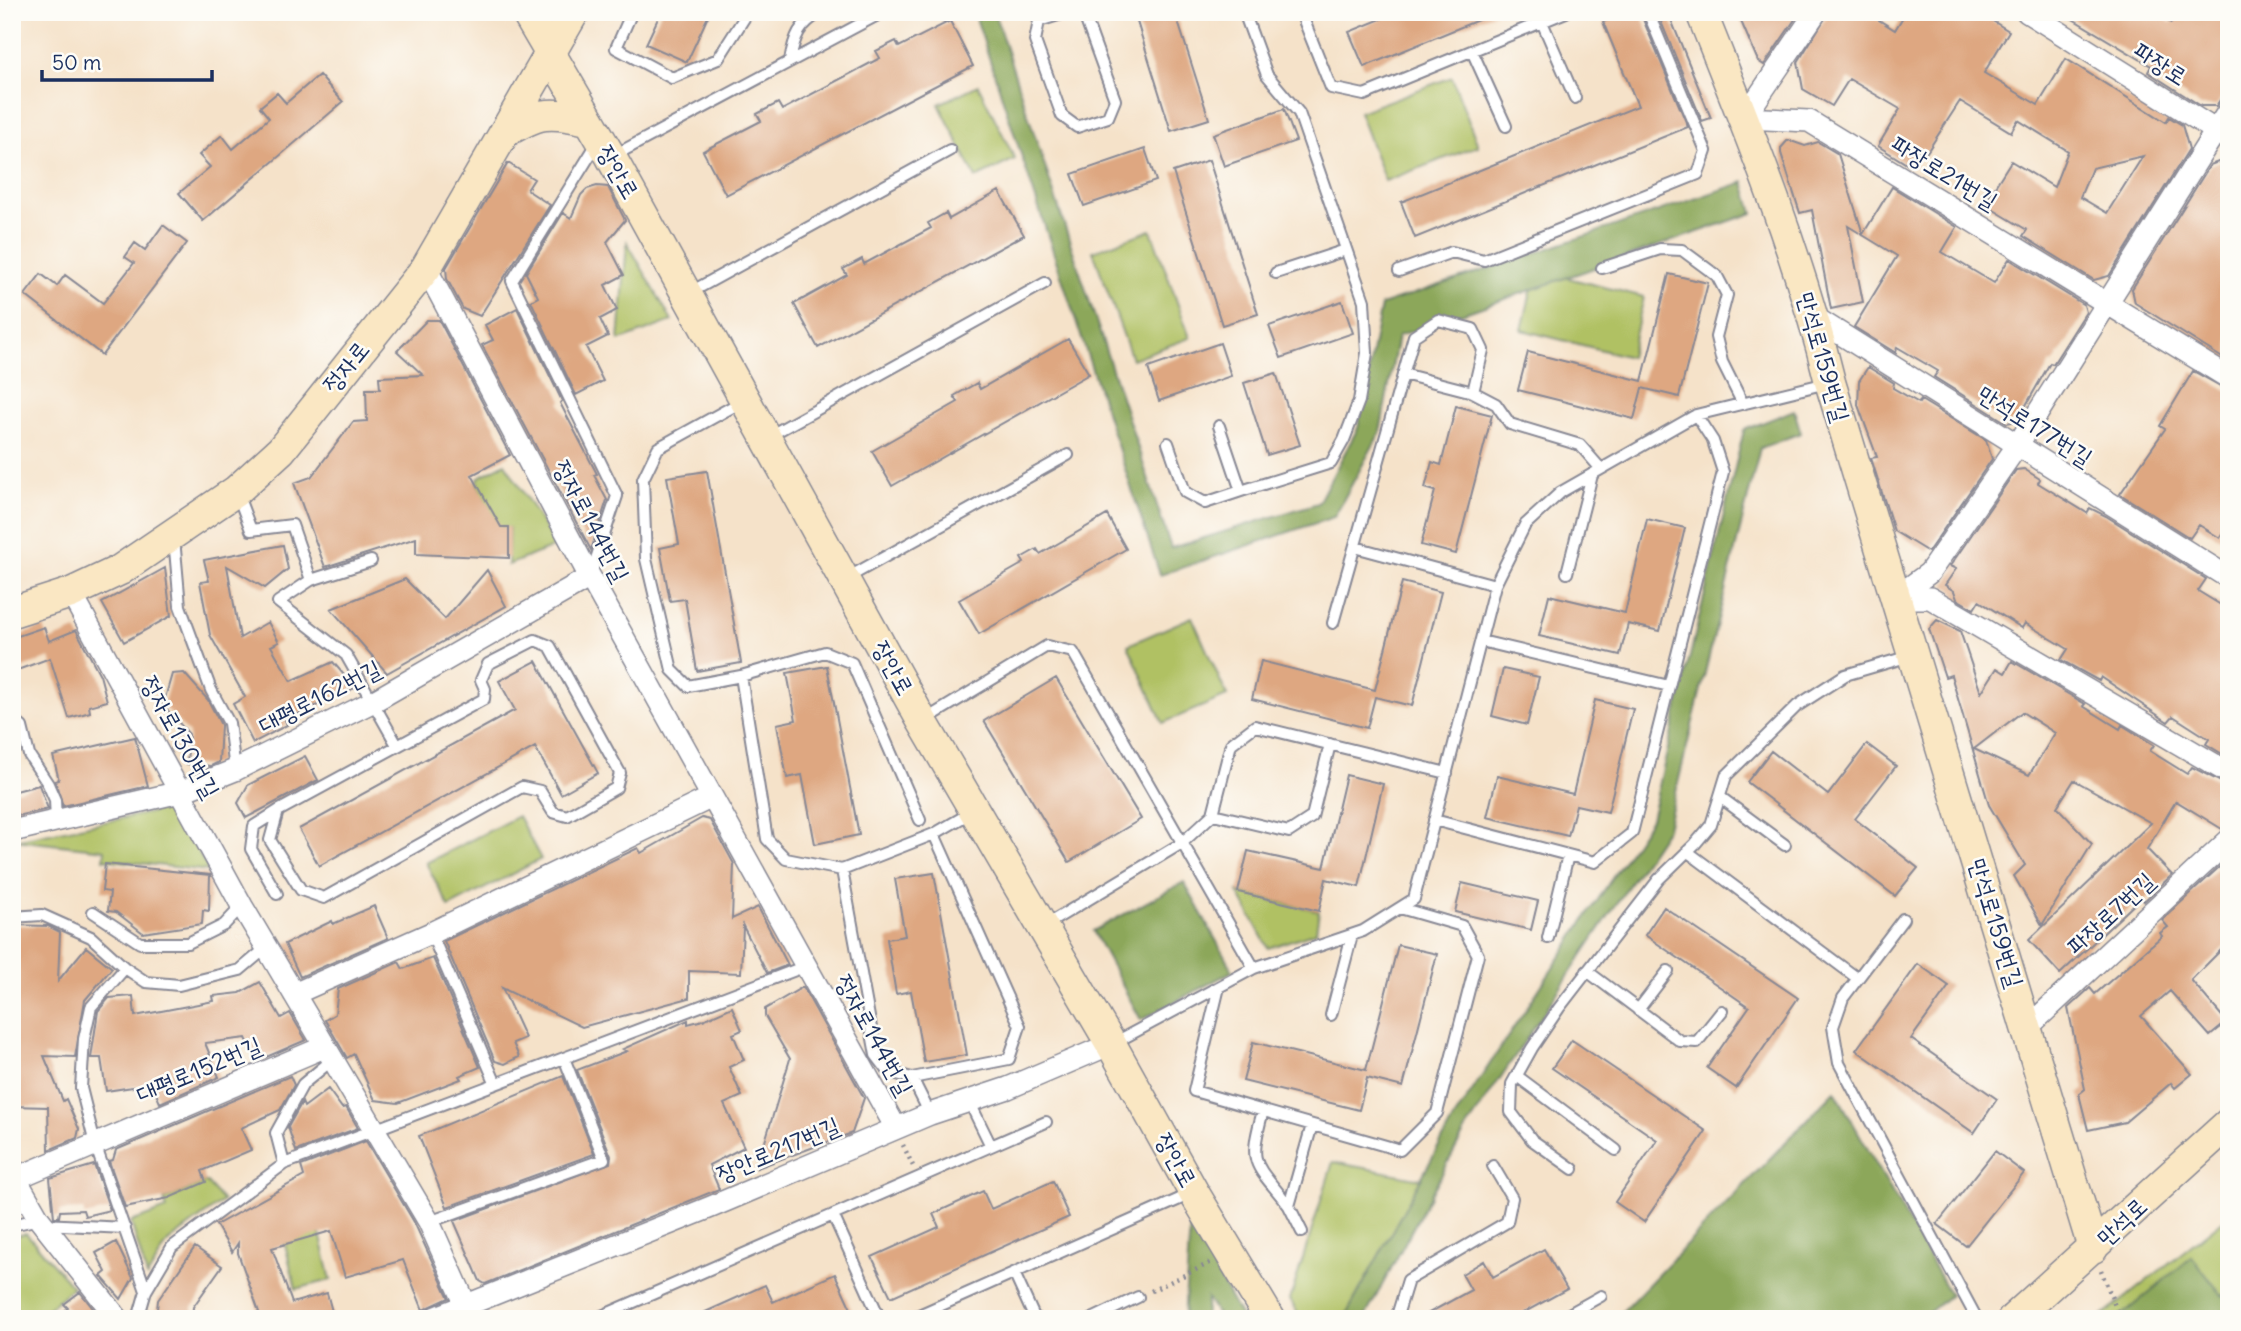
<svg xmlns="http://www.w3.org/2000/svg" width="2241" height="1331" viewBox="0 0 2241 1331" font-family="Delius,'Poor Story',sans-serif">
	<style>
		.green { fill: #b0c164; stroke: #667861; stroke-width: 2 }
		.forest { fill: #8ca75a; stroke: #546b5c; stroke-width: 2 }
		.building { fill: #dea781; fill-rule: evenodd }
		.lines { fill: none; stroke-linecap: round; stroke-linejoin: round }
		.lane-casing { stroke: #888894; stroke-width: 14 }
		.street-casing { stroke: #888894; stroke-width: 24 }
		.secondary-casing { stroke: #888894; stroke-width: 33 }
		.path { stroke: #888894; stroke-width: 4.5; stroke-dasharray: 2 5; stroke-linecap: butt }
		.lane { stroke: #fff; stroke-width: 10 }
		.street { stroke: #fff; stroke-width: 21 }
		.secondary { stroke: #fae7c3; stroke-width: 30 }
		.labels { text-anchor: middle; stroke-width: 5; stroke-linejoin: round; paint-order: stroke }
		.street-label { font-size: 24px; fill: #1b2f5e; stroke: #fdfcf7 }
	</style>
	<rect width="100%" height="100%" fill="#fdfcf7"/>
	<filter id="ink" filterUnits="userSpaceOnUse"><feTurbulence type="fractalNoise" baseFrequency=".0143" numOctaves="2"/><feDisplacementMap in="SourceGraphic" scale="14" xChannelSelector="R" yChannelSelector="G"/><feConvolveMatrix kernelMatrix="1 2 1 2 8 2 1 2 1" color-interpolation-filters="sRGB"/></filter>
	<filter id="wash" filterUnits="userSpaceOnUse"><feTurbulence type="fractalNoise" baseFrequency=".00686" numOctaves="4" result="noise"/><feDisplacementMap in="SourceGraphic" scale="28" xChannelSelector="R" yChannelSelector="G"/><feGaussianBlur stdDeviation="1.57" result="paint"/><feColorMatrix in="noise" values="0 0 0 0 0 0 0 0 0 0 0 0 0 0 0 0 0 1.4 0 .05"/><feComposite in="paint" operator="in"/></filter>
	<g filter="url(#wash)">
		<rect width="100%" height="100%" fill="#f5e2c9"/>
		<path class="green" d="M1452 77 1478 146 1385 181 1359 112Z
			M978 85 1015 159 976 178 939 104Z
			M1151 230 1190 338 1132 359 1093 251Z
			M627 242 672 321 619 341Z
			M1536 270 1644 297 1630 357 1522 330Z
			M505 463 556 546 508 565 509 528 499 527 477 484 479 477Z
			M1192 617 1227 696 1163 723 1128 645Z
			M173 808 209 871 104 859 105 850 15 840Z
			M518 816 541 859 449 907 426 863Z
			M1238 892 1319 911 1316 932 1268 948Z
			M1333 1162 1421 1179 1344 1319H1301L1290 1300Z
			M206 1182 223 1201 168 1242 147 1277 131 1222 167 1209 164 1200Z
			M2229 1215V1319H2099Z
			M319 1229 331 1280 296 1289 285 1244Z
			M26 1233 73 1287 36 1319H12V1237Z"/>
		<path class="forest" d="M974 12H994L1171 548 1318 503 1358 428 1381 305 1744 182 1753 213 1398 336 1380 433 1334 517 1160 575Z
			M1794 410 1801 433 1760 448 1667 828 1465 1131 1364 1319H1344L1453 1120 1651 819 1744 430Z
			M1184 882 1233 971 1141 1020 1093 931Z
			M1835 1091 1950 1295 1921 1319H1615Z
			M1190 1225 1242 1319H1219L1207 1298 1205 1319H1184Z
			M2192 1257 2223 1296 2229 1292V1319H2125L2123 1314Z"/>
		<g id="blocks">
			<path class="building" d="M661 12H710L687 62 646 44Z
				M1134 12H1175L1209 119 1171 131Z
				M1398 12H1495V13L1364 67 1349 32Z
				M1627 12H1640L1688 127 1415 238 1401 202 1638 106 1603 22Z
				M1657 12H1668L1711 118 1702 121Z
				M1737 12H1800L1764 65 1758 61Z
				M1829 12H1866L1895 30 1906 12H1978L2009 31 1984 73 2038 105 2066 59 2166 122 2169 117 2182 125 2189 149 2109 276 2094 280 2023 236 2027 230 1984 204 2011 161 2054 187 2068 151 2018 120 2011 132 1960 101 1927 152 1921 148 1910 166 1878 146 1900 109 1849 79 1832 106 1803 89 1798 62ZM2143 156 2107 213 2080 197 2092 168Z
				M2061 12H2154L2171 23 2178 12H2229V86L2216 106H2201L2148 72 2151 66Z
				M950 21 973 66 726 195 703 151 761 121 757 114 778 103 782 110 880 58 876 51 896 41 899 47Z
				M319 75 343 102 203 221 179 193 210 167 199 155 222 135 233 149 269 118 260 107 277 93 286 103Z
				M1284 109 1296 141 1224 166 1213 134Z
				M1788 140 1805 146 1818 142 1838 154 1863 234 1892 187 1957 227 1942 252 1994 283 2009 259 2084 305 2086 312 2053 364 2050 363 2017 421 2007 423 1934 377 1938 371 1897 347 1896 353 1854 327 1897 256 1848 226 1863 302 1831 309 1812 210 1800 213 1781 153V148Z
				M1145 149 1156 181 1084 206 1072 174Z
				M2229 158V362L2135 303 2132 289 2210 165Z
				M1209 160 1258 314 1222 325 1173 172Z
				M508 163 534 179 527 190 550 205 480 316 463 309 447 279 446 268Z
				M597 186 608 187 625 220 607 242 624 275 605 285 617 310 600 319 608 336 586 347 603 381 576 395 531 301 538 297 526 273 563 213 571 218 581 195 587 189Z
				M999 191 1024 235 818 348 794 304 847 275 843 269 862 259 864 264 931 228 928 223 946 213 949 219Z
				M163 225 187 243 102 355 25 295 41 274 57 286 65 275 103 303 134 263 125 257 135 243 145 250Z
				M1669 274 1708 283 1679 397 1642 388 1634 419 1518 390 1528 352 1642 381Z
				M1342 301 1353 333 1281 358 1269 326Z
				M517 308 562 401 560 403 597 474 594 475 607 500 591 550 482 345 493 340 485 325Z
				M427 320H439L510 455 472 475 501 527H509V558L416 554V538L325 567 294 483 311 477 353 422 367 421 366 389H380L379 377 423 375 397 351Z
				M1068 339 1089 374 892 486 872 451 958 402 954 396 977 383 980 389Z
				M1220 343 1231 376 1159 401 1148 368Z
				M1868 367 1894 383 1893 388 1919 403 1921 400 1986 440 1992 459 1928 552 1894 531 1871 458 1877 457 1858 405 1859 381Z
				M2193 371 2229 391V525L2220 538 2199 525 2190 538 2120 494 2165 429 2160 426Z
				M1276 373 1300 445 1267 455 1244 383Z
				M1456 406 1492 415 1456 554 1421 545 1435 491 1425 488 1432 462 1441 465Z
				M2024 469 2040 479 2038 483 2087 513 2090 508 2106 516 2206 579 2198 591 2229 610V758L2206 744 2209 739 2173 716 2168 722 2101 677 2099 681 2061 660 2068 649 2025 623 2022 628 1979 601 1974 609 1957 599 1954 591 1945 585 1956 569 1950 566 2016 470Z
				M707 471 741 663 697 671 685 599 670 601 660 548 679 544 667 477Z
				M1107 515 1126 549 979 634 959 600 1024 563 1021 558 1037 549 1040 554Z
				M1647 519 1685 528 1660 631 1628 624 1620 655 1539 636 1549 595 1625 613Z
				M283 545 288 569 265 588 227 566 240 638 268 622 279 642 271 646 291 681 333 662 355 688 285 720 287 725 253 743 233 704 245 697 210 635 200 582 209 581 204 560Z
				M165 568 171 616 124 642 102 603Z
				M487 570 506 606 387 673 331 609 405 579 445 619Z
				M1402 582 1441 592 1412 706 1375 697 1367 728 1252 699 1261 661 1375 690Z
				M1937 620 1960 631 1981 693 1997 668 2005 673 2012 661 2085 704 2083 706 2120 729 2122 725 2154 745 2150 751 2187 774 2192 767 2229 786V827L2222 829 2176 801 2147 849 2172 875 2144 901 2141 898 2060 974 2029 940 2151 823 2074 780 2057 807 2092 844 2042 925 2014 876 2025 865 1989 805 1951 675 1945 677 1929 629ZM2022 712 2055 733 2029 775 1974 749Z
				M44 627 49 641 76 630 100 675 107 701 89 706 90 712 69 718 50 658 12 672V638Z
				M536 661 598 773 561 794 535 747 319 866 299 829 515 710 499 681Z
				M827 666 859 835 815 844 802 775 787 778 777 724 796 720 787 673Z
				M1503 669 1539 677 1527 725 1492 716Z
				M184 673 208 700 221 725 219 762 211 766 187 764 189 734 163 705 172 674Z
				M1056 678 1141 819 1069 862 984 721Z
				M1595 700 1633 709 1608 812 1576 805 1568 836 1487 817 1497 776 1573 794Z
				M135 737 148 786 63 806 55 781 59 780 53 756Z
				M1867 744 1896 766 1855 819 1918 868 1895 896 1747 782 1771 751 1828 795Z
				M305 756 318 780 246 818 238 803 248 785Z
				M1346 775 1383 784 1359 887 1326 879 1319 911 1238 892 1248 851 1324 868Z
				M39 785 48 809 12 817V792Z
				M702 818 710 820 734 864 732 919 758 907 788 965 767 973 743 926 741 973 689 971V998L582 1027 502 988 525 1038 513 1043 519 1057 505 1064 495 1061 444 941 638 848 641 853Z
				M2229 858V942L2191 980 2227 1022 2210 1036 2170 991 2141 1016 2192 1074 2175 1088 2171 1083 2125 1122 2088 1130 2079 1094 2085 1089 2068 1008 2090 988 2095 994 2162 936 2160 933 2168 927 2162 920Z
				M105 864 210 875 209 911 203 910 202 924 143 933 116 912 108 911 110 892 102 891Z
				M934 873 967 1055 924 1062 911 991 896 994 887 939 905 936 895 879Z
				M1462 883 1538 901 1531 930 1455 912Z
				M374 906 388 938 300 977 285 944 332 921 333 924Z
				M1664 907 1798 998 1736 1088 1707 1068 1749 1007 1645 935Z
				M12 925 48 926 60 932 58 981 86 947 112 968 85 1000 75 1057 44 1056 63 1101 66 1099 79 1129 77 1138 49 1150 48 1107 12 1106Z
				M1398 945 1437 954 1403 1087 1367 1078 1359 1110 1243 1081 1253 1042 1366 1070Z
				M433 958 480 1067 459 1076 461 1079 398 1103 375 1100 354 1054 347 1058 325 1020 335 1014 338 989 399 962 403 969Z
				M1918 964 1949 986 1911 1039 1997 1099 1974 1133 1856 1050Z
				M260 982 281 1018 290 1013 306 1040 257 1061 246 1038 205 1043 219 1077 160 1103 152 1084 106 1091 101 1058H91L98 1011 109 998 133 996 135 1016 214 1001 213 996 240 993Z
				M803 987 864 1098 852 1133 757 1168 790 1059 765 1016V1009Z
				M732 1007 742 1030 733 1034 744 1060 729 1067 742 1096 724 1104 744 1147 709 1165 719 1189 485 1284 480 1281 454 1221 610 1163 611 1156 577 1070 627 1051 623 1049 688 1020V1024L703 1020Z
				M1572 1040 1706 1131 1644 1222 1615 1202 1657 1140 1552 1068Z
				M290 1076 294 1085 280 1110 241 1128 251 1150 202 1171 206 1182 169 1198 125 1207 109 1161 113 1160 116 1150Z
				M563 1076 594 1154 447 1207 419 1136Z
				M328 1089 342 1108 346 1107 358 1128 296 1151 288 1127 302 1102 304 1107Z
				M366 1141 414 1222 449 1298 423 1310 403 1260 345 1277 331 1231 272 1248 292 1303 327 1293 334 1319H256L255 1313 259 1312 238 1253V1243L232 1252 216 1225 304 1176 301 1166Z
				M1995 1151 2024 1173 1966 1246 1937 1224Z
				M94 1165 110 1210 85 1216 83 1210 60 1211 59 1217H54L50 1178Z
				M1053 1181 1069 1217 891 1297 872 1257 939 1227 933 1214 983 1191 991 1209Z
				M116 1242 133 1278 121 1299 101 1276 106 1272 96 1253Z
				M195 1247 222 1266 193 1307 192 1319H156L158 1300Z
				M1544 1249 1567 1289 1512 1319H1418L1471 1290 1462 1274 1484 1261 1493 1277Z
				M835 1274 852 1311 834 1319H690L765 1285 773 1302Z
				M80 1292 95 1311 85 1319H54L68 1308 64 1304Z"/>
		</g>
	</g>
	<g filter="url(#ink)">
		<use href="#blocks" fill-opacity="0" stroke="#888894" stroke-width="2"/>
		<g class="lines">
			<g class="lane-casing">
				<path id="lane" d="M632 12 616 48 672 78 718 59 748 12
					M942 12 944 16
					M1068 12 1039 21 1035 41 1062 116 1077 127 1108 117 1115 100 1083 12
					M1307 12 1303 18 1331 88 1364 95 1566 12
					M1542 22 1575 98
					M1472 51 1506 126
					M790 61C794 37 799 24 821 12
					M613 156 883 12
					M1602 268 1660 249 1682 250 1717 276 1727 295 1716 337 1722 362 1743 404
					M1399 271 1452 252 1484 260 1698 174 1706 151 1648 12
					M1276 273 1346 250
					M689 293 950 150
					M1403 374 1473 392
					M743 401 658 448 643 479 646 559 672 670 688 686 741 676 825 652 852 663 920 820
					M1219 426 1241 491 1331 463 1344 440 1359 401 1367 353 1364 301 1299 113 1267 75 1244 12
					M769 436 1045 283
					M1168 443 1185 492 1205 503 1241 491
					M237 493 251 530 292 525 311 580
					M174 538 180 606 211 690 229 723 235 770
					M1355 547 1495 585
					M371 561 311 580 278 602 346 655 397 745
					M1567 573 1592 475
					M590 577 617 496 512 281 598 142
					M847 578 1068 455
					M1333 623 1414 336 1438 320 1473 329 1483 350 1473 392 1496 404 1510 424 1580 445 1601 469
					M535 640 550 646 620 773 616 788 567 816 553 812 540 791 522 787 324 898 301 890 270 840 278 811 484 699 485 689 481 680 488 664Z
					M1481 641 1669 686
					M741 676 767 839 786 859 842 870 934 834 972 812
					M12 719 22 727 29 755 48 784 55 800 56 821
					M923 721 1047 646 1073 652 1254 968
					M1720 797 1785 845
					M1213 814 1289 832 1312 817 1330 744
					M1434 820 1595 862 1632 833 1723 472 1713 441 1696 415
					M1688 852 1857 978
					M842 870 876 1055 889 1072 912 1078 930 1114
					M277 894 251 849 254 826 278 811
					M93 912 140 943H188L224 925 242 906
					M12 917 42 915 91 937 125 968 146 982 179 985 240 970 266 948
					M1903 919 1843 998 1833 1027 1839 1063 1977 1319
					M1044 926 1182 843 1213 814 1231 744 1255 726 1447 773
					M431 933 496 1084
					M1548 938 1568 855
					M125 968 91 1007 84 1039 81 1088 95 1144 146 1291
					M1587 971 1680 1041 1697 1042 1722 1011
					M1219 987 1194 1091 1400 1150 1437 1113 1478 955 1462 926 1400 908
					M1638 1010 1668 971
					M1331 1015 1352 935
					M1114 1043 1254 968 1363 931 1414 899 1495 585 1525 525 1561 492 1696 415 1827 383
					M564 1058 806 966
					M1517 1076 1616 1150
					M912 1078 1009 1059 1020 1026 934 834
					M969 1101 991 1146
					M1263 1111C1247 1167 1255 1162 1289 1206L1312 1125
					M284 1164 276 1133 303 1084 332 1060
					M1573 1169 1532 1140 1511 1112 1512 1084 1532 1048 1559 1008 1659 879 1695 844 1711 825 1726 776 1797 706 1845 675 1910 656
					M1289 1206 1302 1232
					M833 1215 880 1319
					M43 1224 125 1228
					M12 1225 39 1219
					M1014 1273 1035 1319
					M138 1319 146 1291 172 1247 284 1164 564 1058 604 1159 429 1222
					M595 1319 1046 1122
					M910 1319 1191 1194
					M1092 1319 1138 1297
					M1396 1319 1408 1280 1507 1222 1512 1198 1493 1166
					M1560 1319 1601 1296"/>
			</g>
			<g class="street-casing">
				<path id="street" d="M2027 12 2229 139
					M1744 118 1809 121 2229 378
					M1744 118 1816 12
					M426 268 590 577 896 1128
					M1814 317 2229 578
					M71 593 242 906 429 1222 465 1303
					M1895 598 1929 573 2017 446 2229 110
					M1895 598H1930L2229 773
					M12 831 180 792 235 770 374 701 590 577
					M294 994 431 933 712 797
					M2028 1027 2229 840
					M12 1172 39 1219 118 1319
					M12 1180 324 1047
					M432 1319 711 1207 930 1114 1008 1088 1111 1044"/>
			</g>
			<g class="secondary-casing">
				<path id="secondary" d="M526 12 611 157 922 721 1111 1044 1194 1193 1270 1319
					M1701 12C1750 134 1799 255 1830 382L2093 1248
					M504 133C539 112 548 111 588 120
					M12 612 71 593 120 570 236 491 281 450 426 268 574 12
					M2013 1319 2229 1123"/>
			</g>
			<path class="path" d="M903 1145 913 1166
				M2101 1270 2120 1319
				M1151 1291 1210 1263"/>
			<use href="#lane" class="lane"/>
			<use href="#street" class="street"/>
			<use href="#secondary" class="secondary"/>
		</g>
	</g>
	<g class="labels">
		<g class="street-label">
			<text transform="translate(2160 64) rotate(32)" y="8">파장로</text>
			<text transform="translate(618 172) rotate(60)" y="8">장안로</text>
			<text transform="translate(1944 173) rotate(31)" y="8">파장로21번길</text>
			<text transform="translate(1823 357) rotate(74)" y="8">만석로159번길</text>
			<text transform="translate(346 367) rotate(-51)" y="8">정자로</text>
			<text transform="translate(2035 426) rotate(32)" y="8">만석로177번길</text>
			<text transform="translate(591 521) rotate(62)" y="8">정자로144번길</text>
			<text transform="translate(893 668) rotate(61)" y="8">장안로</text>
			<text transform="translate(320 697) rotate(-27)" y="8">대평로162번길</text>
			<text transform="translate(180 737) rotate(61)" y="8">정자로130번길</text>
			<text transform="translate(2111 914) rotate(-43)" y="8">파장로7번길</text>
			<text transform="translate(1996 923) rotate(73)" y="8">만석로159번길</text>
			<text transform="translate(874 1035) rotate(61)" y="8">정자로144번길</text>
			<text transform="translate(199 1070) rotate(-23)" y="8">대평로152번길</text>
			<text transform="translate(778 1150) rotate(-23)" y="8">장안로217번길</text>
			<text transform="translate(1176 1160) rotate(61)" y="8">장안로</text>
			<text transform="translate(2122 1222) rotate(-43)" y="8">만석로</text>
		</g>
	</g>
	<rect width="2241" height="1331" fill="none" stroke="#fdfcf7" stroke-width="42"/>
	<path d="M42 70v10h170v-10" fill="none" stroke="#1b2f5e" stroke-width="3.5"/>
	<text x="52" y="70" font-size="21" fill="#1b2f5e" stroke="#fdfcf7" stroke-width="5" paint-order="stroke">50 m</text>
</svg>
